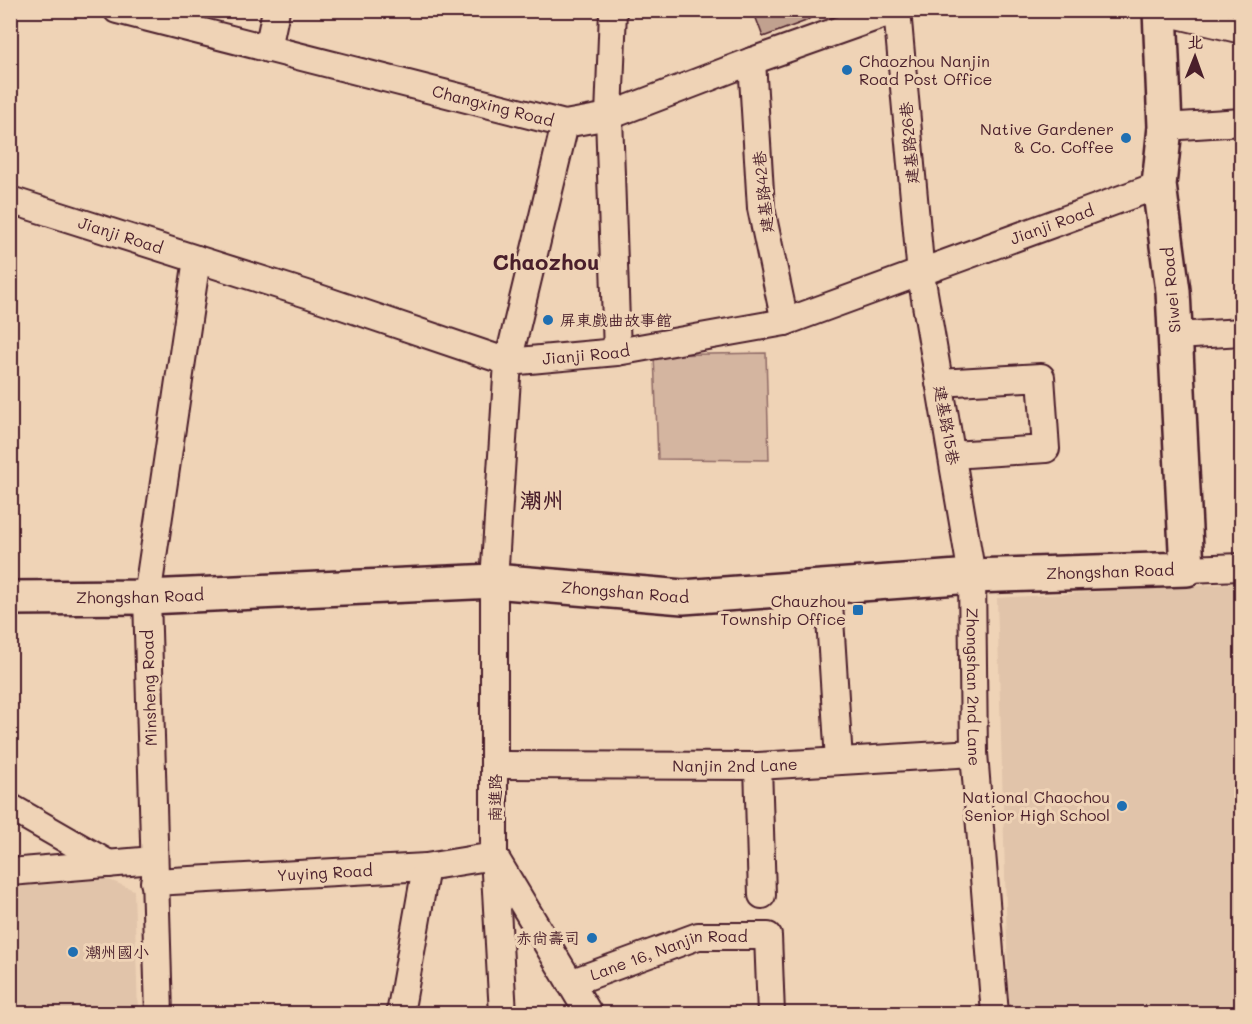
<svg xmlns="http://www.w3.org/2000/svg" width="1252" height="1024" viewBox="0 0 1252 1024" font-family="Mali,'LXGW WenKai TC',sans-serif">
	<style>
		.built { fill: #e1c4aa }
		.green { fill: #d4b5a0; stroke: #8f6a66; stroke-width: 1.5 }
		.building { fill: #c1a18f; stroke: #4a1f2b; stroke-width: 1.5 }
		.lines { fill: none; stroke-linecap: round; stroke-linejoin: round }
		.minor-casing { stroke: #4a1f2b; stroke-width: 30 }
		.major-casing { stroke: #4a1f2b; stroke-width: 38 }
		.minor { stroke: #efd3b6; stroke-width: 26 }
		.major { stroke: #efd3b6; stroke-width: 33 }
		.poi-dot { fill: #1f6fb2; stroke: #efd3b6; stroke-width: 2 }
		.labels { text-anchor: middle; stroke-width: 6; stroke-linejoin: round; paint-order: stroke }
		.poi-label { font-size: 16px; fill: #4a1f2b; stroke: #efd3b6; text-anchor: end }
		.street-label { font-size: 16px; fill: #4a1f2b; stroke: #efd3b6 }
		.district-label { font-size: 22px; font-weight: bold; fill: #4a1f2b; stroke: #efd3b6 }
	</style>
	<rect width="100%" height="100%" fill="#efd3b6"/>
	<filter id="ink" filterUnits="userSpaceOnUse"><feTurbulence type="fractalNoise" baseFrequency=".0167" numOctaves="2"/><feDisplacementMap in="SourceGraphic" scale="12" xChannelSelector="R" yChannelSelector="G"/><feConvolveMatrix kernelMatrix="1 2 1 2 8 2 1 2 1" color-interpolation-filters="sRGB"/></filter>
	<g filter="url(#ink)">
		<path class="built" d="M1241 583V1013H1009L997 598Z
			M107 879 134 890 138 1013H11V887Z"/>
		<path class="green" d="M766 353 769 460 658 459 654 355Z"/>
		<path class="building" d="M753 10H821L806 21 763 37Z"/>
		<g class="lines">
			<g class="minor-casing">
				<g id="minor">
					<path id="s1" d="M117 10 565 124 609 116 752 61 896 10"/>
					<path d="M613 10 609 116 617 352"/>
					<path id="s2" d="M897 10 921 275 972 576 974 753 995 1014"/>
					<path d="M1160 11 1242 30"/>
					<path d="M268 49 276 10"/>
					<path d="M752 61 761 208 785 322"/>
					<path d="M1165 127 1242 122"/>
					<path id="s3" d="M10 200 307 294 508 362 617 352 785 322 1159 185"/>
					<path d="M1176 336 1242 332"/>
					<path d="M939 383 1041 377 1046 449 952 455"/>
					<path d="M1187 569 1242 567"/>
					<path d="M828 587 839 761"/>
					<path id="s4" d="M495 765 758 766 974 753"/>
					<path d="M758 766 762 895"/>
					<path d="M10 807 109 864"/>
					<path d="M496 859 589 1014"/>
					<path d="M10 872 154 860"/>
					<path id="s5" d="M154 882 426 867 494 856"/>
					<path id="s6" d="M570 983 698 936H768L771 1014"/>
					<path d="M159 1014 147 597 197 259"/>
					<path d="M400 1014 426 867"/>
					<path d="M503 1014 494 856V581L508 362 565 124"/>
				</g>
			</g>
			<g class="major-casing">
				<g id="major">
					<path id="s7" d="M10 598 147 597 494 581 683 597 972 576 1187 569 1173 291 1159 185 1165 127 1160 10"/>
				</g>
			</g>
			<use href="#minor" class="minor"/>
			<use href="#major" class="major"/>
		</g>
	</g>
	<g class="poi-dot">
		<circle cx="847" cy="70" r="6"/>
		<circle cx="1126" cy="138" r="6"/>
		<circle cx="548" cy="320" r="6"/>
		<rect x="852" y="604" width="12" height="12" rx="3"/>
		<circle cx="1122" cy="806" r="6"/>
		<circle cx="592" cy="938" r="6"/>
		<circle cx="73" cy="952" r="6"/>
	</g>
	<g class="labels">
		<g class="poi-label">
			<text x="859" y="67" text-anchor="start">Chaozhou Nanjin<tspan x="859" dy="18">Road Post Office</tspan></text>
			<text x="1114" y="135">Native Gardener<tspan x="1114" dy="18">&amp; Co. Coffee</tspan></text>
			<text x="560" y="326" text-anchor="start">屏東戲曲故事館</text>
			<text x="846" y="607">Chauzhou<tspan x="846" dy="18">Township Office</tspan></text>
			<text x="1110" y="803">National Chaochou<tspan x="1110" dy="18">Senior High School</tspan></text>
			<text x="580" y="944">赤尚壽司</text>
			<text x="85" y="958" text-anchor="start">潮州國小</text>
		</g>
		<g class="street-label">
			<text dy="6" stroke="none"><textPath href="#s1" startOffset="388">Changxing Road</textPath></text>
			<text transform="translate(909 143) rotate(-95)" y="6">建基路26巷</text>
			<text transform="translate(763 192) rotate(-96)" y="6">建基路42巷</text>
			<text dy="6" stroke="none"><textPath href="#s3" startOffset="1088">Jianji Road</textPath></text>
			<text dy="6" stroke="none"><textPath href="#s3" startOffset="116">Jianji Road</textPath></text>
			<text transform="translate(1171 290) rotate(-95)" y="6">Siwei Road</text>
			<text dy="6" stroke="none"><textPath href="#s3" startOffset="602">Jianji Road</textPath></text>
			<text transform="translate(947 425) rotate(80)" y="6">建基路15巷</text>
			<text dy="6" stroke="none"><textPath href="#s7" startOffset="1102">Zhongshan Road</textPath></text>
			<text dy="6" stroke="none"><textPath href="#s7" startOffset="616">Zhongshan Road</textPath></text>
			<text dy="6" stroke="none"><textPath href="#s7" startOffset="130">Zhongshan Road</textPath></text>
			<text dy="6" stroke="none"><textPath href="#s2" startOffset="682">Zhongshan 2nd Lane</textPath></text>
			<text transform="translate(149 688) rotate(-92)" y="6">Minsheng Road</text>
			<text dy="6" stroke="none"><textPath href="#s4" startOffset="240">Nanjin 2nd Lane</textPath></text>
			<text transform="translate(495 798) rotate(-90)" y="6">南進路</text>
			<text dy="6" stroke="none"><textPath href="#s5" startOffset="171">Yuying Road</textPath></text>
			<text dy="6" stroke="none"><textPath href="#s6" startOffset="104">Lane 16, Nanjin Road</textPath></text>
		</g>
		<g class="district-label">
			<text x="546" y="270">Chaozhou</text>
			<text x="542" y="508">潮州</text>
		</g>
	</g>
	<rect width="1252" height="1024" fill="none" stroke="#efd3b6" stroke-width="36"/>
	<rect x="18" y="18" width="1216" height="988" fill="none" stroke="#4a1f2b" stroke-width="2" filter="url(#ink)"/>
	<g transform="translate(1195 57) rotate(1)" stroke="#efd3b6" stroke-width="4.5" paint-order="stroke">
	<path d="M0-4.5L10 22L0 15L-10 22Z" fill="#4a1f2b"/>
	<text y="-9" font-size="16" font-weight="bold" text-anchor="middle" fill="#4a1f2b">北</text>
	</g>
</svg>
